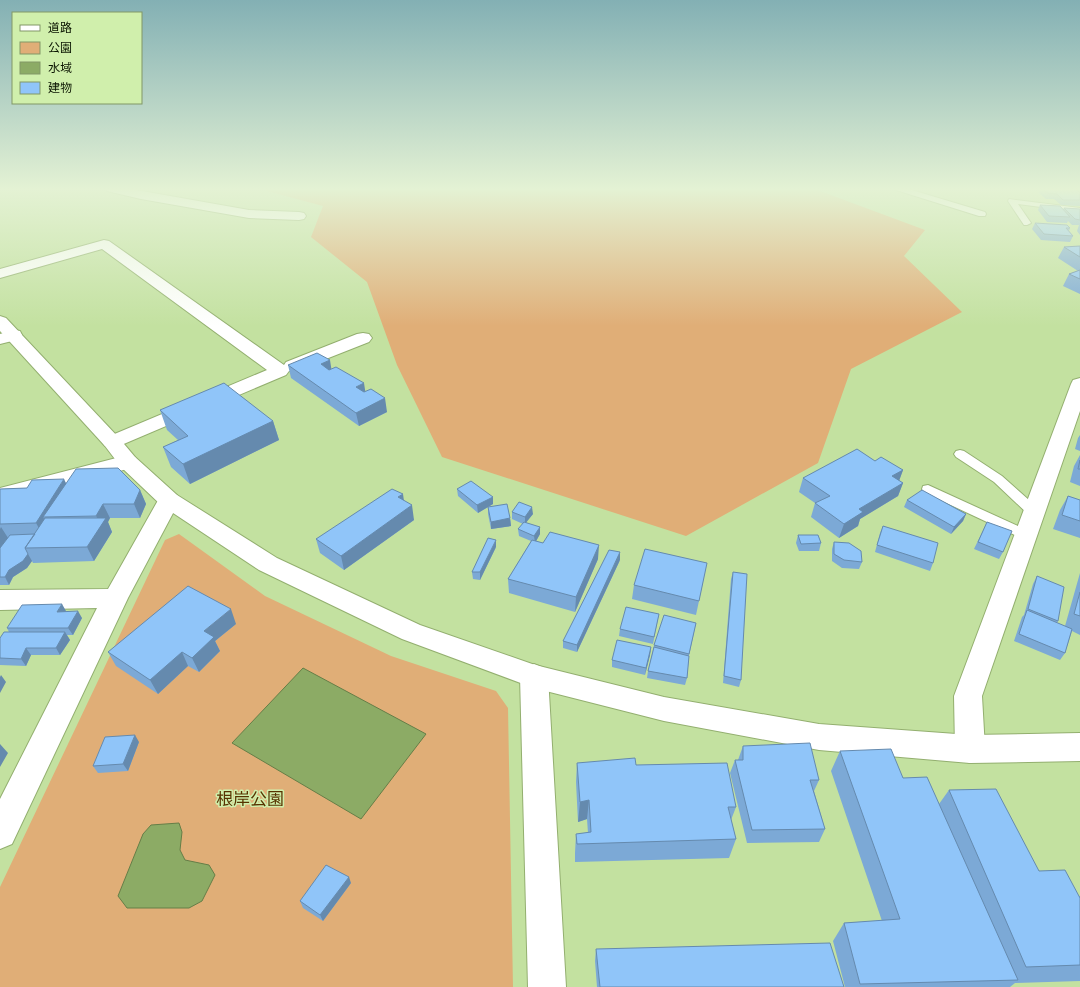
<svg xmlns="http://www.w3.org/2000/svg" width="1080" height="987" viewBox="0 0 1080 987" font-family="'Fira Sans','Noto Sans JP',sans-serif">
	<style>
		.green { fill: #e0ae77 }
		.water { fill: #8cab65; stroke: #657e47 }
		.lines { fill: none; stroke-linecap: round; stroke-linejoin: round }
		.lane-casing { stroke: #93af6f; stroke-width: 2 }
		.street-casing { stroke: #93af6f; stroke-width: 2 }
		.secondary-casing { stroke: #93af6f; stroke-width: 2 }
		.lane { fill: #fff; fill-rule: evenodd }
		.street { fill: #fff; fill-rule: evenodd }
		.secondary { fill: #fff; fill-rule: evenodd }
		.wall { fill: #7ca9d6 }
		.shaded-wall { fill: #658aae }
		.building { fill: #90c5f9; stroke: #658aae }
		.labels { text-anchor: middle; stroke-width: 3; stroke-linejoin: round; paint-order: stroke }
		.near-park-label { font-size: 17px; fill: #573300; stroke: #d0efac }
	</style>
	<rect width="100%" height="100%" fill="#c3e1a0"/>
	<path class="green" d="M256 188H812L925 230 904 256 962 312 851 369 818 463 686 536 442 457 397 365 367 282 311 237 323 206Z
		M179 534 265 596 391 656 496 691 508 708 513 987H0V887L165 540Z"/>
	<path class="water" d="M303 668 426 734 361 819 232 743Z
		M179 823 182 832 180 850 185 860 209 865 215 875 202 901 189 908H127L118 896 143 834 151 825Z"/>
	<g class="lines">
		<g class="lane-casing">
			<path id="lane" d="M896 188H905L985 212 986 214 985 216H979L896 190Z
				M1009 199 1080 208V212L1018 204 1031 223 1027 225H1024L1008 201Z
				M960 450 964 451 1002 476 1039 509 1041 512 1039 515 1034 516 1029 515 994 482 956 457 954 454 956 451Z
				M928 485 1031 532 1033 535 1031 538 1026 540 1021 538 923 492 922 489 923 486Z"/>
		</g>
		<g class="street-casing">
			<path id="street" d="M105 188H125L249 210 299 212 304 213 306 216 304 219 299 220 249 218 141 199 107 191Z
				M104 240 109 241 284 365 286 362 357 334 363 333 369 334 372 338 369 342 298 370 289 371 286 375 119 446 112 448 105 446 102 442 105 438 267 370 102 249 0 278V269Z
				M14 330 20 331 22 335 20 339 0 344V334Z
				M1080 378V411L982 696 985 749 981 759 970 763 959 759 955 749 954 696 1071 384 1073 380Z
				M128 455 135 457 138 462 135 467 0 502V488Z
				M169 493 177 495 180 500 128 598 12 844 0 849V799L97 608 0 610V590L108 589 161 495Z
				M534 664 544 668 548 676 566 987H528L520 676 524 668Z"/>
		</g>
		<g class="secondary-casing">
			<path id="secondary" d="M0 316 6 318 119 438 135 457 177 495 277 558 420 625 535 665 664 697 819 724 970 735 1080 733V761L970 763 819 750 664 721 534 688 402 639 259 570 161 505 121 467 105 446 0 331Z"/>
		</g>
		<use href="#lane" class="lane"/>
		<use href="#street" class="street"/>
		<use href="#secondary" class="secondary"/>
	</g>
	<path class="wall" d="M1031 188H1065H1064H1080V192L1078 191 1080 193V206L1061 205 1054 199H1046L1039 193 1040 190H1034Z
		M1040 205 1063 209 1064 208 1080 209V235L1077 231 1079 225H1072L1068 221 1067 223 1047 222 1038 210Z
		M1035 223 1070 228 1069 231 1073 236 1070 242 1041 240 1032 229Z
		M1080 246V294L1063 286 1069 274 1078 271 1058 258 1064 247Z
		M288 365 331 369 365 392 387 412 359 426 291 378Z
		M160 410 273 421 279 440 190 484 171 467 163 447 178 440 167 430Z
		M1080 435V451L1075 449 1078 438Z
		M1080 455V486L1070 482 1074 466Z
		M875 461 903 470 899 480 903 483 898 496 860 519 858 526 839 538 811 517 815 503 799 492 803 478Z
		M66 484 140 490 146 504 140 518H110L108 522 112 532 94 561 33 563 32 561 27 568 13 577 9 585H0V489L27 488Z
		M457 489 493 497V504L478 513 458 496Z
		M1068 496 1080 500V538L1053 529 1060 510Z
		M404 500 414 520 344 570 320 553 316 539Z
		M907 500 966 514 963 521 951 534 904 507Z
		M488 507 510 518 511 526 491 529 488 514Z
		M512 512 533 514 526 522 540 534 536 541 598 559 575 612 509 593 508 579 531 541 519 536 518 529 523 524 512 519Z
		M987 522 1003 552 999 559 974 549Z
		M883 526 933 563 930 571 875 552 880 533Z
		M798 535 821 543 819 551H799L796 543Z
		M834 542 862 562 859 569 842 568 832 561V549Z
		M496 547 480 580 473 579 472 572Z
		M620 560 577 652 563 648V641Z
		M733 572 741 680 739 687 723 683 731 579Z
		M1080 573V635L1072 631 1065 653 1060 660 1014 641 1022 617 1024 615 1033 584 1037 576 1058 621 1057 623 1065 626Z
		M704 577 696 615 632 599 634 585Z
		M66 611V612L82 618 73 635H67L70 640 60 655H31L26 666 0 665V638L9 632 7 628Z
		M659 614 653 644 619 636 620 629Z
		M696 623 689 656 687 678 685 685 647 678 648 671 654 645Z
		M236 624 215 641 220 651 199 672 188 666 158 694 116 666 108 652Z
		M651 647 650 655 645 675 612 667V660Z
		M139 742 128 771 98 773 93 766Z
		M743 746 819 780 814 791 825 829 819 842 747 843 730 773 735 760H738Z
		M840 751 903 778 939 804 949 790 1039 871 1079 896H1080V981L1015 983 1010 987H845L833 941 844 923 882 921 831 771Z
		M577 763 636 765 736 807 731 820 736 839 729 858 575 862V853L576 834 588 833 587 819 578 822 576 782Z
		M351 883 323 921 303 908 300 901Z
		M596 949 844 987H597L595 961Z"/>
	<path class="shaded-wall" d="M330 360 332 373 321 364Z
		M364 383 366 396 356 387Z
		M385 398 387 412 359 426 356 413Z
		M273 421 279 440 190 484 183 464Z
		M903 470 898 484 892 476Z
		M64 479 71 493 43 517 49 528 44 537 36 523Z
		M903 483 898 496 860 519 858 526 839 538 844 524 859 509Z
		M140 490 146 504 140 518 134 504Z
		M403 494 405 508 398 497Z
		M493 497V504L478 513 477 505Z
		M103 504 110 518 108 522 112 532 94 561 87 547 101 525 96 516Z
		M412 505 414 520 344 570 341 556Z
		M532 507 533 514 525 524V517Z
		M966 514 963 521 951 534 954 527Z
		M510 518 511 526 491 529V522Z
		M1 527 10 541 0 555V529Z
		M540 527V534L535 543 534 536Z
		M496 540V547L480 580V572Z
		M599 545 598 559 575 612 576 597Z
		M620 552V560L577 652V645Z
		M28 554 32 561 27 568 13 577 9 585 5 577 9 570Z
		M62 604 66 611 61 619 57 612Z
		M231 609 236 624 215 641 220 651 199 672 192 658 204 631Z
		M78 611 82 618 73 635 68 628Z
		M65 632 70 640 60 655 56 648Z
		M651 647 650 655 645 675 646 668Z
		M26 648 31 655 26 666 21 659Z
		M182 652 188 666 158 694 150 680Z
		M1 675 6 682 0 693V677Z
		M135 735 139 742 128 771 123 764Z
		M0 744 8 753 0 767Z
		M589 800 587 819 578 822 580 802Z
		M349 877 351 883 323 921 320 915Z"/>
	<path class="building" d="M1041 188H1075L1080 193V200H1063L1057 194 1048 193Z
		M1040 205 1060 206 1070 217 1049 216Z
		M1064 208 1080 209V220L1075 219Z
		M1035 223 1067 225 1070 228H1066L1073 236 1044 234Z
		M1080 246V257L1064 247Z
		M1080 270V279L1069 274Z
		M317 353 330 360 321 364 329 370 336 367 364 383 356 387 364 392 371 389 385 398 356 413 288 365Z
		M224 383 273 421 183 464 163 447 188 436 160 410Z
		M857 449 875 461 881 457 903 470 892 476 903 483 859 509 863 512 844 524 815 503 830 496 803 478Z
		M1080 460V469H1078Z
		M118 468 140 490 134 504H103L96 516 43 517 76 469Z
		M64 479 36 523 0 524V489L27 488 32 480Z
		M471 481 493 497 477 505 457 489Z
		M392 489 403 494 398 497 412 505 341 556 316 539Z
		M922 490 966 514 954 527 907 500Z
		M1068 496 1080 500V521L1062 515Z
		M519 502 532 507 525 517 512 512Z
		M507 504 510 518 491 522 488 507Z
		M45 518H106L87 547 25 548Z
		M524 522 540 527 534 536 518 529Z
		M987 522 1012 531 1003 552 978 542Z
		M883 526 938 543 933 563 877 545Z
		M550 532 599 545 576 597 508 579 532 540 543 543Z
		M35 534 25 548 28 554 23 561 9 570 5 577H0V548L10 535Z
		M798 535H818L821 543 801 544Z
		M488 538 496 540 480 572H472Z
		M834 542 849 543 861 551 862 562 844 560 834 554Z
		M645 549 707 563 699 601 634 585Z
		M609 550 620 552 577 645 563 641Z
		M733 572 747 574 741 680 724 676Z
		M1037 576 1064 587 1058 621 1028 609Z
		M188 586 231 609 204 631 214 637 192 658 182 652 150 680 108 652Z
		M1080 592V616L1074 614Z
		M62 604 57 612 78 611 68 628H7L22 605Z
		M626 607 659 614 654 637 620 629Z
		M1027 610 1072 629 1065 653 1019 634Z
		M664 615 696 623 689 654 654 645Z
		M4 632H65L56 648H26L21 659 0 658V638Z
		M617 640 651 647 646 668 612 660Z
		M654 647 689 656 687 678 648 671Z
		M135 735 123 764 93 766 105 737Z
		M810 743 819 780H810L825 829 752 830 735 760H743V746Z
		M891 749 903 778 927 777 1018 980 860 984 844 923 900 919 840 751Z
		M635 758 636 765 727 763 736 807H728L736 839 577 844 576 834 591 832 589 800 580 802 577 763Z
		M996 789 1039 871 1065 870 1080 898V965L1026 967 949 790Z
		M326 865 349 877 320 915 300 901Z
		M830 943 844 987H600L596 949Z"/>
	<linearGradient id="sky" x2="0" y2="1"><stop stop-color="#83b0b4"/><stop offset="0.58" stop-color="#e4f2d4"/><stop offset="1" stop-color="#e4f2d4" stop-opacity="0"/></linearGradient>
	<rect width="1080" height="326" fill="url(#sky)"/>
	<g class="labels">
		<g class="near-park-label">
			<text x="250" y="805">根岸公園</text>
		</g>
	</g>
	<rect x="12" y="12" width="130" height="92" fill="#d0efac" stroke="#819767"/>
	<rect x="20" y="25" width="20" height="6" fill="#ffffff" stroke="#819767"/>
	<text x="48" y="32" font-size="12" fill="#0a1400">道路</text>
	<rect x="20" y="42" width="20" height="12" fill="#e0ae77" stroke="#819767"/>
	<text x="48" y="52" font-size="12" fill="#0a1400">公園</text>
	<rect x="20" y="62" width="20" height="12" fill="#8cab65" stroke="#819767"/>
	<text x="48" y="72" font-size="12" fill="#0a1400">水域</text>
	<rect x="20" y="82" width="20" height="12" fill="#90c5f9" stroke="#819767"/>
	<text x="48" y="92" font-size="12" fill="#0a1400">建物</text>
</svg>
